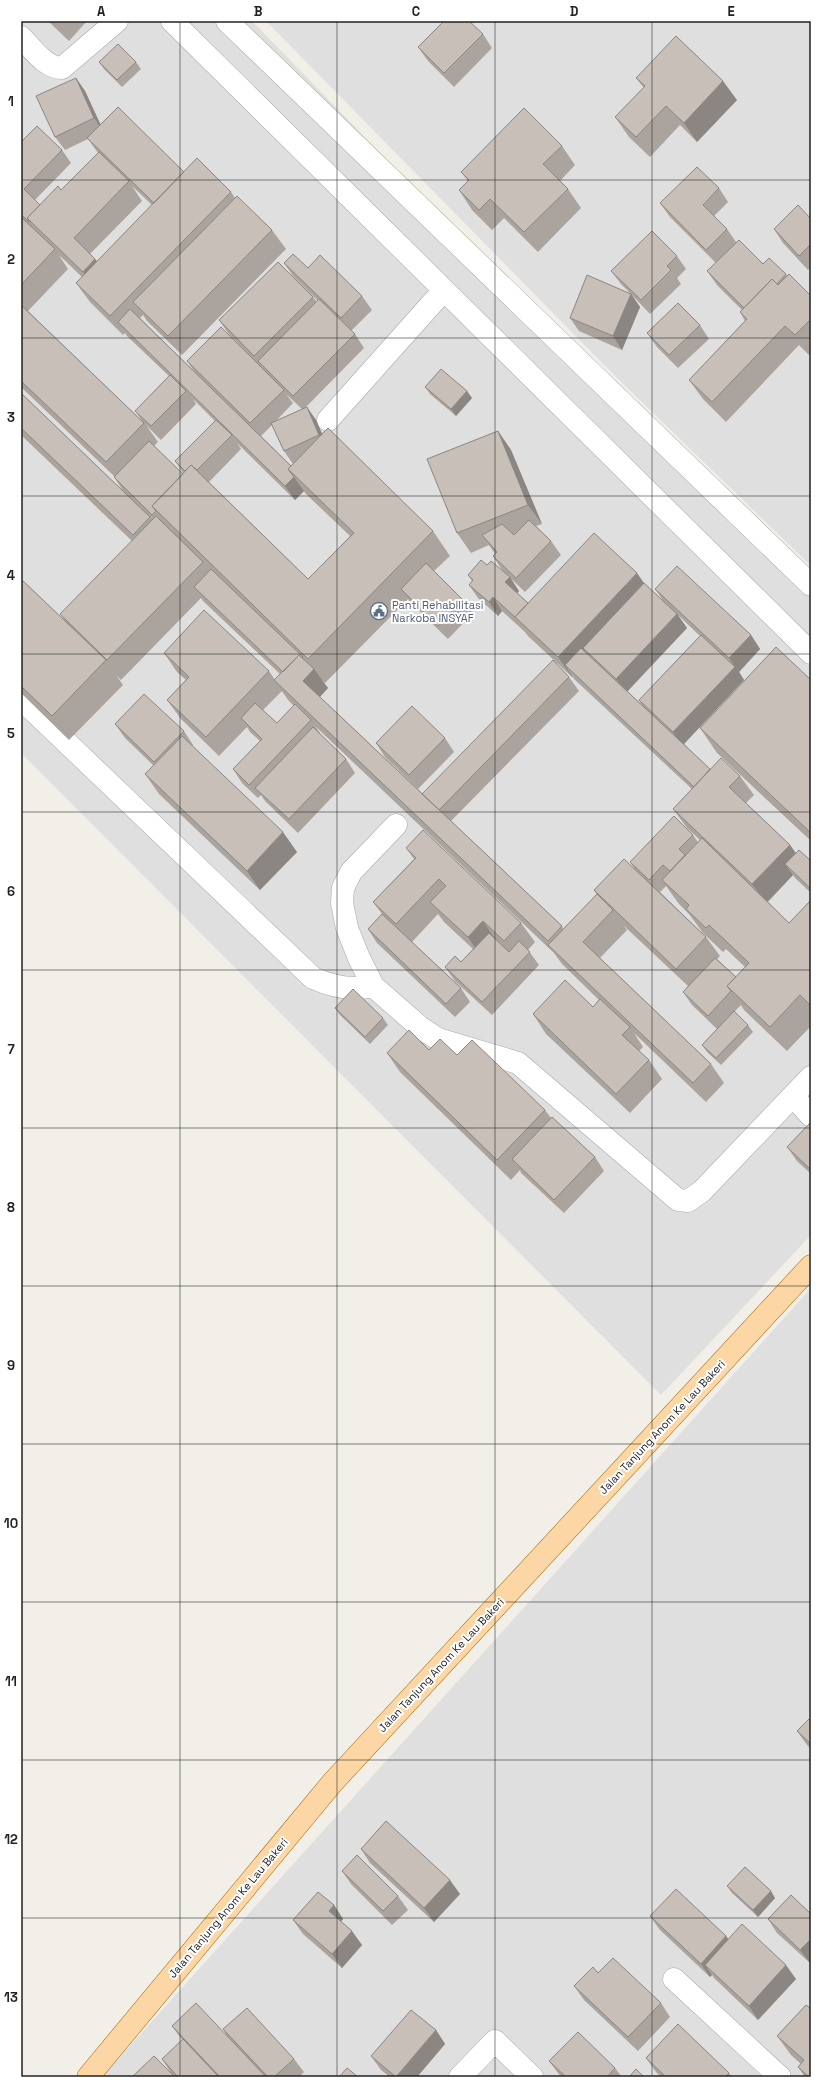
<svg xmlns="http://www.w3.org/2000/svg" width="832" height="2098" viewBox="0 0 832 2098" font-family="'Space Grotesk',sans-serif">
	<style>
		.residential { fill: #e0dfdf }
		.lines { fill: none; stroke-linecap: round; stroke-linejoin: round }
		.minor-casing { stroke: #a9a9a9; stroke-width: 23 }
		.major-casing { stroke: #a06b00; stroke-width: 23 }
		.minor { stroke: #fff; stroke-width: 22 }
		.major { stroke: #fcd6a4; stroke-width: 22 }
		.wall { fill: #aba49e; fill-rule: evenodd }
		.shaded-wall { fill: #8b8681 }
		.building { fill: #c7bfb8; stroke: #8b8681 }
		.grid { fill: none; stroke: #222; stroke-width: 1; stroke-opacity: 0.55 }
		.labels { text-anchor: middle; stroke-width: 4; stroke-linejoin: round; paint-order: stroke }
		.service-label { font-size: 11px; fill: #4e5e75; stroke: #fff; text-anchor: start }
		.street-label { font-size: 11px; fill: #222; stroke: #fff }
		.neatline { fill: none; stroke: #222; stroke-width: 1.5 }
		.grid-label { font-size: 13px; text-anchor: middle; font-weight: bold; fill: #222 }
	</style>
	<rect width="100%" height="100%" fill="#f2efe9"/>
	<path class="residential" d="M21 21H252L598 377 811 592V1235L661 1395 21 753Z
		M266 21H811V566L614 375Z
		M811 1288V2077H102Z"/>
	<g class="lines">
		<g class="minor-casing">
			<path id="minor" d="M172 21 811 653
				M227 21 811 585
				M21 37C32 48 45 68 62 68L117 21
				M328 420 444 290
				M21 699 313 978C333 987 352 991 373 986
				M396 825 351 872 343 888 342 903 347 928 359 958 373 986 421 1028 438 1039 518 1063 678 1200 688 1201 702 1191 811 1077
				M793 1096 811 1116
				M674 1979 780 2077
				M460 2077 495 2041 532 2077"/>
		</g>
		<g class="major-casing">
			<path id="major" d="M88 2077 333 1782 811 1266"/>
		</g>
		<use href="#minor" class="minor"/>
		<use href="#major" class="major"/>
	</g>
	<path class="wall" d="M48 21H87L69 41Z
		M483 34 492 48 454 87 428 61 418 47Z
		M99 62H136L141 69 122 87 104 69Z
		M76 78 85 91 100 124 184 172 231 192 235 198 272 230 286 249 182 355 147 321 143 315 140 318 194 371 187 361 265 371 228 333 219 320 313 297 317 302 318 301 293 276 284 263 308 268 362 296 372 310 351 331 355 334 364 348 306 407 316 420 322 434 433 531 450 556 434 571 463 600 473 613 448 639 410 602 408 599 325 683 321 679 328 688 320 697 424 795 569 677 579 691 451 821 562 926 563 929 597 895 594 890 634 868 630 862 693 835 698 842 700 840 687 828 673 809 692 789 574 679 572 676V677L528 636 525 632 502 611 498 616 478 598 469 585 472 581 468 575 487 565 519 591 517 593 528 603 645 584 664 602 655 589 751 635 760 649 739 672 744 680 684 744 710 769 740 776 754 795 746 803 790 845 796 853 811 861V893L795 878 793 875 768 902 789 923 811 900V1026L787 1051 744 1010 741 1005 734 1012 748 1025 753 1032 721 1065 707 1052 702 1045 717 1029 692 1005 683 992 688 986 623 925 627 930 600 958 711 1064 724 1083 706 1102 634 1033 643 1047 639 1051 649 1060 662 1079 630 1113 546 1034 533 1014 593 1007 599 1000 562 964 554 953 315 726 320 733V734L346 759 355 773 298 833 265 801 261 795 258 798 242 783 233 769 260 741 250 732 247 727 219 756 181 719 167 700 186 680 177 672 164 653 269 671 275 680 280 674 203 601 201 598 121 680 116 675 123 685 69 740 21 693V579L66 622 60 614 132 541 21 435V393L123 491 114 477H115L21 387V142L62 150 71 163 35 200 40 205 61 190 98 153 88 139 65 150 55 137ZM132 186 152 205 97 261 90 254 142 201ZM59 255 82 277 76 283 90 302 123 335 125 333 127 336 169 376 135 411 143 422 28 311 68 269ZM286 394 302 409 276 421 293 403ZM193 399 215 421 175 461 183 473V474L154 446 158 442 146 425 161 440 196 404ZM272 425 284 451 293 464 291 466 261 436ZM237 443 295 500 304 491 305 493 350 536 308 579 209 482 241 449ZM678 615 700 636 639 700 642 705 627 691 687 628ZM282 691 288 700 294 706 277 723 263 710ZM666 886 679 904 689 914 703 933 723 952 726 949 745 967 736 977 717 959 720 956 706 937 660 892Z
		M636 78 737 100 697 142 680 125 650 157 629 137 615 117 644 88Z
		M562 146 575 165 560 181 568 189 581 208 538 252 504 218 492 230 472 210 459 190 468 181 461 172Z
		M719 188 728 202 714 216 727 229 736 242 763 264 786 274 787 276 811 296V352L809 355 799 345 726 422 703 399 689 380 745 321 740 312 742 310 717 285 707 271 716 263 670 217 660 203Z
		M811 219V267L808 270 783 243 774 229Z
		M677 256 686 269 677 278 681 284 650 314 632 295 640 307 622 350 579 331 570 318 630 293 621 284 611 271Z
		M700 325 709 339 678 368 657 347 647 333Z
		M425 387 472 398 456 416 430 394Z
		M498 431 511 450 542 524 536 526 551 541 561 555 525 592 502 570 493 556 495 554 489 545 471 553 457 533Z
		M811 680V841L717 753 700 728Z
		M115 724 184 731 193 745 192 746 297 852 260 890 159 794 145 774 154 766 125 738Z
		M445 738 454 752 418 789 385 757 376 743Z
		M406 848 521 923 535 942 528 950 539 965 492 1015 455 981 445 967 461 962 473 949 444 922 438 914 412 942 461 988 470 1002 455 1017 377 943 368 929 382 914 373 902 414 859Z
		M335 1008 383 1018 388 1025 370 1044 340 1015Z
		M429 1050 457 1055 545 1110 551 1118 595 1157 604 1171 564 1213 521 1173 520 1170 511 1180 400 1072 387 1053Z
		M811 1122V1174L797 1161 787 1147Z
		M811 1717V1749L807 1745 797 1731Z
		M361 1849 460 1894 434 1922 370 1863Z
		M342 1871 398 1896 408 1910 392 1925 351 1884Z
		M727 1886 775 1898 758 1917 732 1893Z
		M791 1895 810 1963 777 1933 768 1919Z
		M334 1905 343 1919 341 1922 362 1945 342 1968 303 1934 293 1920Z
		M650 1916 726 1936 728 1939 796 1979 758 2020 714 1978 712 1975 710 1977 660 1930Z
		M598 1973 661 2003 670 2017 638 2051 584 2000 574 1986Z
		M806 2005 811 2077H805L798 2067 801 2064 791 2055 777 2036Z
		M172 2026 227 2036 223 2029 294 2059 304 2072 299 2077H175L171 2073 162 2059 182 2040Z
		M436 2030 445 2044 417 2077H390L381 2070 371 2056Z
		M646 2058 729 2073 732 2077H661L656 2072Z
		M549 2061 615 2068 622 2077H561Z"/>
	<path class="shaded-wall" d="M76 78 85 91 104 132 94 118Z
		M723 81 737 100 697 142 684 123Z
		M95 259 109 278 97 292 83 272Z
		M631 294 640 307 622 350 613 336Z
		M467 391 472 398 456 416 451 409Z
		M307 407 316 420 329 449 319 435Z
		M498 431 511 450 542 524 528 505Z
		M294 477 304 491 295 500 285 486Z
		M637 573 651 593 583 648 590 658 565 665 572 676V677L558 657Z
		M510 577 519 591 515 596 505 582Z
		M493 597 502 611 498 616 489 602Z
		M677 614 687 628 626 693 616 679Z
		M751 635 760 649 739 672 744 680 682 746 673 732 735 667 729 658Z
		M314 669 328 688 317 700 303 681Z
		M283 832 297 852 260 890 247 871Z
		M790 845 803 864H785L793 875 766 903 752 884Z
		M483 921 496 940 481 957 468 937Z
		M450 1880 460 1894 434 1922 424 1908Z
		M771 1891 775 1898 758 1917 753 1910Z
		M334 1905 343 1919 338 1925 329 1911Z
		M352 1931 362 1945 342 1968 332 1954Z
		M726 1936 736 1950 705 1965 712 1975 710 1977 701 1964Z
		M811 1939V1962L810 1963 800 1950Z
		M786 1965 796 1979 758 2020 749 2006Z
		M436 2030 445 2044 417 2077H396Z"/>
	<path class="building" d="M444 21H469L483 34 444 73 418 47Z
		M676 36 723 81 684 123 666 106 636 137 615 117 645 86 636 78Z
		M118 44 136 62 117 80 99 62Z
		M76 78 94 118 55 137 36 96Z
		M118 107 184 172 154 203 87 138Z
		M524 108 562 146 543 164 568 189 524 232 490 199 479 210 459 190 469 180 461 172Z
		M37 126 62 150 24 189 40 205 27 218 29 221V222L21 214V142Z
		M99 152 129 181 74 238 95 259 83 272 27 218 58 186 61 190Z
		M197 158 231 192 110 316 76 283Z
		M697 167 719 188 703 205 727 229 706 250 660 203Z
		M237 196 272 230 168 336 133 302Z
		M798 205 811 219V244L799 256 774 229Z
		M21 217 55 249 21 285Z
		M652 231 677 256 667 266 671 270 641 300 611 271Z
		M739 240 763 264 769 258 786 274 777 284 772 279 744 308 707 271Z
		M293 254 308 268 320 255 362 296 341 318 284 263Z
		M278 262 313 297 254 356 219 320Z
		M789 274 811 296V319L795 335 785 326 712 402 689 380 747 319 740 312 772 279 778 285Z
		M587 275 631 294 613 336 570 318Z
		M319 299 355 334 293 396 258 361Z
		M678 303 700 325 669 355 647 333Z
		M21 305 144 423 106 462 21 381Z
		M130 309 291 466 288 469 294 477 285 486 118 322Z
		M221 327 284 390 250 423 187 361Z
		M441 369 467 391 451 409 425 387Z
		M170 375 186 391 151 426 135 411Z
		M21 393 150 517 133 535 21 428Z
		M307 407 319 435 284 451 271 423Z
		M216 420 232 435 197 470 191 465 185 471 175 461Z
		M328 428 433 531 308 659 152 506 191 465 308 579 354 533 288 469Z
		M498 431 528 505 457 533 427 459Z
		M149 441 183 474 152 506 156 511 152 515 114 477Z
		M156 516 203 562 107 660 60 614Z
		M529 520 551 541 516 578 493 556 497 552 482 535 502 524 514 535Z
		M594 533 637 573 558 657 515 617Z
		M481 560 487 565 491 561 510 577 505 582 528 603 515 617 516 618 493 597 489 602 469 585 473 580 468 575Z
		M426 563 463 600 438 626 401 589Z
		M677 566 751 635 729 658 655 589Z
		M211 569 303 657 302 658 299 655 283 672 194 587Z
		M21 579 106 660 52 716 21 686Z
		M644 583 677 614 616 679 583 648Z
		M204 610 269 671 206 737 167 700 189 677 164 653Z
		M701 635 735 667 673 732 639 700Z
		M776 647 811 680V833L700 728Z
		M581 648 710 769 694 787 565 665Z
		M299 655 314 669 303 681 562 926 548 941 274 680Z
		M553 660 569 677 439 810 422 794Z
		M144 694 184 731 154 762 115 724Z
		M255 703 277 723 295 704 311 720 249 785 233 769 262 739 241 718Z
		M412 706 445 738 409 775 376 743Z
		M313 727 346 759 289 819 255 788Z
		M182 736 283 832 247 871 145 774Z
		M721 758 740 776 729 787 790 845 752 884 673 809Z
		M674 816 693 835 679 849 685 855 670 871 663 865 649 880 630 862Z
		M423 830 521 923 504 941 483 921 468 937 430 902 446 886 439 879 396 924 373 902 416 858 406 848Z
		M702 838 789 923 811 900V1004L810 1005 800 995 770 1027 727 986 749 963 709 925 706 928 686 909 689 905 662 880Z
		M799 850 811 861V889L785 864Z
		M624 859 706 937 676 969 594 890Z
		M597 894 613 910 583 942 711 1064 693 1083 548 945Z
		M382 914 461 988 446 1004 368 929Z
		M489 933 509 952 519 941 530 952 482 1002 445 967 455 956 461 962Z
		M715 958 736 977 727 986 731 991 708 1016 683 992Z
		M565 980 593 1007 600 999 630 1027 622 1035 649 1060 616 1094 533 1014Z
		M353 989 383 1018 365 1037 335 1008Z
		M734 1011 748 1025 716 1058 702 1045Z
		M409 1030 429 1050 440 1039 457 1055 472 1040 545 1110 497 1160 387 1053Z
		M552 1117 595 1157 554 1200 512 1159Z
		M811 1122V1170L787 1147Z
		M811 1717V1744L797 1731Z
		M386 1821 450 1880 424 1908 361 1849Z
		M357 1855 398 1896 383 1911 342 1871Z
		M745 1867 771 1891 753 1910 727 1886Z
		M676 1889 726 1936 701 1964 650 1916Z
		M318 1892 334 1905 329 1911 352 1931 332 1954 293 1920Z
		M791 1895 811 1914V1939L800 1950 768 1919Z
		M742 1924 786 1965 749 2006 705 1965Z
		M613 1958 661 2003 628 2037 574 1986 593 1967 598 1973Z
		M196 2003 266 2077H220L172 2026Z
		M806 2005 811 2009V2077H809L798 2067 804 2060 777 2036Z
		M247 2008 294 2059 274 2077H268L223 2029Z
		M411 2010 436 2030 396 2077 371 2056Z
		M678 2024 729 2073 725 2077H666L646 2058Z
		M578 2032 615 2068 607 2077H566L549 2061Z
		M183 2039 219 2077H178L162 2059Z
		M154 2056 175 2077H132Z
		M347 2068 358 2077H339Z
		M636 2069 644 2077H629Z"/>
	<path class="grid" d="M180 21V2077M337 21V2077M495 21V2077M652 21V2077M21 180H811M21 338H811M21 496H811M21 654H811M21 812H811M21 970H811M21 1128H811M21 1286H811M21 1444H811M21 1602H811M21 1760H811M21 1918H811"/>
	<defs>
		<g id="civic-ring" transform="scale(0.9)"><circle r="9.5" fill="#fff" stroke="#5c6f8a" stroke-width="1.5"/><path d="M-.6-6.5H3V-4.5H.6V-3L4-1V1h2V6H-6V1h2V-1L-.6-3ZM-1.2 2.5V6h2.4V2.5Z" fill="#5c6f8a"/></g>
	</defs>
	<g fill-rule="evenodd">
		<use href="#civic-ring" x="379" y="611"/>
	</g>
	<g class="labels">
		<g class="service-label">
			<text x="392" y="609">Panti Rehabilitasi<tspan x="392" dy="13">Narkoba INSYAF</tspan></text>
		</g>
		<g class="street-label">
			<text transform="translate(662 1427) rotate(-47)" y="4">Jalan Tanjung Anom Ke Lau Bakeri</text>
			<text transform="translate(441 1665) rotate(-47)" y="4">Jalan Tanjung Anom Ke Lau Bakeri</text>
			<text transform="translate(228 1908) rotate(-50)" y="4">Jalan Tanjung Anom Ke Lau Bakeri</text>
		</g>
	</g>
	<rect width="832" height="2098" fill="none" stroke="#ffffff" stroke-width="44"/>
	<rect x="22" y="22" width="788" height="2054" class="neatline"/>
	<g class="grid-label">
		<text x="101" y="16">A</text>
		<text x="258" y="16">B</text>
		<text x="416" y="16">C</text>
		<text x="574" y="16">D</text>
		<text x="731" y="16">E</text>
		<text x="11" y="106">1</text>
		<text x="11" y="264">2</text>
		<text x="11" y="422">3</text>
		<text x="11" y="580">4</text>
		<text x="11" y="738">5</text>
		<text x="11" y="896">6</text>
		<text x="11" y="1054">7</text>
		<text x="11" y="1212">8</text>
		<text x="11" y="1370">9</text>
		<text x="11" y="1528">10</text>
		<text x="11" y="1686">11</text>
		<text x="11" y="1844">12</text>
		<text x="11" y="2002">13</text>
	</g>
</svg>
